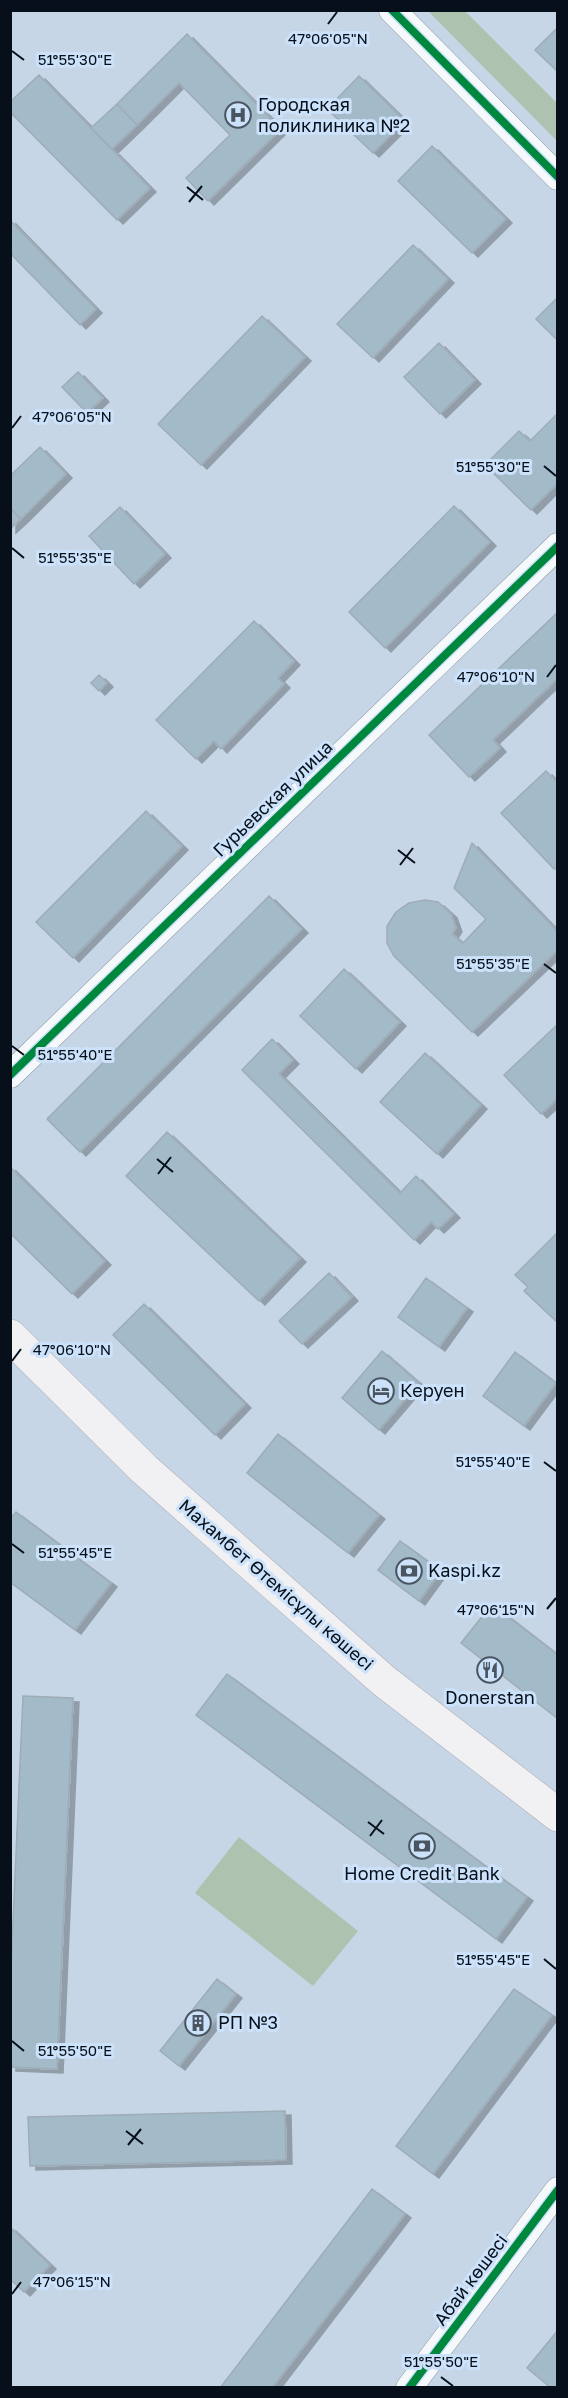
<svg xmlns="http://www.w3.org/2000/svg" width="568" height="2398" viewBox="0 0 568 2398" font-family="'Golos Text',sans-serif">
	<style>
		.green { fill: #adc2af }
		.building { fill: #a3bac9; stroke: #9eacb7; stroke-width: 1.5; filter: url(#shadow) }
		.lines { fill: none; stroke-linecap: round; stroke-linejoin: round }
		.minor-casing { stroke: #8d98a5; stroke-width: 27 }
		.major-casing { stroke: #adaeb7; stroke-width: 34 }
		.minor { stroke: #f6f9fb; stroke-width: 26 }
		.major { stroke: #f1f0f3; stroke-width: 33 }
		.cycleway-casing { stroke: #cbe2fa; stroke-width: 11 }
		.cycleway { stroke: #00873e; stroke-width: 8 }
		.ticks { fill: none; stroke: #07101a; stroke-width: 2 }
		.labels { text-anchor: middle; stroke-width: 6; stroke-linejoin: round; paint-order: stroke }
		.poi-label { font-size: 18px; fill: #07101a; stroke: #cbe2fa; text-anchor: start }
		.street-label { font-size: 18px; fill: #07101a; stroke: #cbe2fa }
		.ticks-label { font-size: 15px; text-anchor: middle; fill: #07101a; stroke: #cbe2fa; stroke-width: 6; stroke-linejoin: round; paint-order: stroke }
	</style>
	<defs>
		<filter id="shadow"><feDropShadow dx="6" dy="4" stdDeviation="0" flood-color="#0004"/></filter>
	</defs>
	<rect width="100%" height="100%" fill="#c6d6e6"/>
	<path class="green" d="M428 11H465L557 103V141Z
		M239 1837 358 1931 313 1986 195 1893Z"/>
	<path class="building" d="M558 27V72L535 50Z
		M187 34 281 129 208 201 186 178 230 135 179 83 137 125 117 104Z
		M39 75 150 188 117 220 10 112V102Z
		M359 76 405 121 373 153 327 109Z
		M117 104 137 125 112 149 91 128Z
		M432 146 506 219 472 253 398 181Z
		M10 220 96 309 80 325 10 253Z
		M413 245 448 279 373 358 337 324Z
		M558 297V341L536 319Z
		M262 316 305 357 201 465 158 424Z
		M439 343 475 380 440 414 404 377Z
		M78 372 103 398 87 413 62 387Z
		M558 413V483L531 510 485 465 519 431 530 441Z
		M40 447 66 474 21 519 10 508V476Z
		M454 506 490 542 385 648 349 612Z
		M120 507 165 554 134 584 89 536Z
		M10 508 21 519 10 529Z
		M558 612V678L493 740 500 748 469 777 429 735Z
		M254 621 294 661 278 678 284 684 221 749 214 741 196 759 156 720Z
		M99 675 107 683 99 691 91 683Z
		M546 771 558 783V866L554 869 501 813Z
		M146 811 182 846 73 958 36 922Z
		M472 843 558 932V950L472 1032 394 956 387 943V926L396 912 409 903 425 900 438 902 451 914 456 928 452 934 463 943 486 919 454 888Z
		M269 896 302 929 80 1152 47 1119Z
		M344 969 400 1022 356 1069 300 1016Z
		M558 1024V1098L541 1114 504 1075Z
		M272 1039 293 1060 279 1074 400 1193 416 1176 454 1214 438 1229 431 1222 414 1240 242 1070Z
		M425 1053 481 1105 437 1154 380 1102Z
		M167 1132 300 1258 259 1301 126 1176Z
		M10 1167 105 1261 72 1294 10 1233Z
		M558 1232V1323L524 1291 528 1287 515 1275Z
		M329 1273 352 1297 302 1344 279 1321Z
		M426 1278 467 1308 439 1347 398 1317Z
		M144 1304 245 1404 215 1435 113 1335Z
		M382 1351 419 1383 379 1430 342 1398Z
		M515 1352 556 1383 524 1426 483 1396Z
		M278 1434 379 1515 348 1553 247 1473Z
		M16 1512 111 1583 75 1630 10 1582V1519Z
		M400 1541 441 1571 419 1601 378 1570Z
		M492 1604 558 1655V1719L461 1643Z
		M227 1674 527 1897 496 1939 196 1715Z
		M23 1696 73 1698 57 2069 10 2067V1990Z
		M217 1979 236 1994 179 2066 160 2051Z
		M514 1989 552 2015 433 2174 396 2146Z
		M285 2111 286 2160 30 2166 28 2117Z
		M372 2189 405 2214 272 2388H220Z
		M10 2227 50 2265 24 2292 10 2279Z
		M558 2330V2388H551L527 2368Z"/>
	<g class="lines">
		<g class="minor-casing">
			<path id="minor" d="M392 10 558 177
				M10 1075 558 546
				M409 2388 558 2190"/>
		</g>
		<g class="major-casing">
			<path id="major" d="M10 1336 144 1469 384 1681 558 1815"/>
		</g>
		<use href="#minor" class="minor"/>
		<use href="#major" class="major"/>
		<g class="cycleway-casing">
			<path id="cycleway" d="M392 10 558 177
				M10 1075 558 546
				M409 2388 558 2190"/>
		</g>
		<use href="#cycleway" class="cycleway"/>
	</g>
	<path class="ticks" d="M328 24 337 12M12 51 24 60M187 187 203 200M189 202 202 186M12 428 21 416M544 466 556 476M12 548 24 558M547 677 556 665M398 850 415 863M400 865 413 848M544 964 556 973M12 1046 24 1055M157 1159 173 1172M158 1174 171 1157M12 1361 21 1349M544 1462 556 1471M12 1544 24 1553M547 1609 556 1598M368 1822 384 1834M370 1836 382 1820M544 1959 556 1969M12 2041 24 2051M126 2131 143 2144M128 2145 141 2129M12 2294 21 2282M441 2377 453 2386"/>
	<defs>
		<g id="hospital-ring" transform="scale(1.35)"><circle r="9.5" fill="#cbe2fa" stroke="#4a5561" stroke-width="1.5"/><path d="M-5-5h3v3.5h4V-5h3V5h-3V1.5h-4V5h-3Z" fill="#4a5561"/></g>
		<g id="hotel-ring" transform="scale(1.35)"><circle r="9.5" fill="#cbe2fa" stroke="#4a5561" stroke-width="1.5"/><path d="M-6-4.5h1.5V1H6V5H4.5V3h-9V5H-6ZM-4 0a1.8 1.8 0 1 1 3.6 0ZM.5 0V-2.5h3Q6-2.5 6 0Z" fill="#4a5561"/></g>
		<g id="bank-ring" transform="scale(1.35)"><circle r="9.5" fill="#cbe2fa" stroke="#4a5561" stroke-width="1.5"/><path d="M-6-4H6V4H-6ZM0-2.3a2.3 2.3 0 1 0 0 4.6a2.3 2.3 0 1 0 0-4.6Z" fill="#4a5561"/></g>
		<g id="restaurant-ring" transform="scale(1.35)"><circle r="9.5" fill="#cbe2fa" stroke="#4a5561" stroke-width="1.5"/><path d="M-5-6h1v4h1v-4h1v4h1v-4h1v5L-1.5 .5V6h-2V.5L-5-1ZM5-6V6H3V1.5H1.5Q1.5-4 5-6Z" fill="#4a5561"/></g>
		<g id="building-ring" transform="scale(1.35)"><circle r="9.5" fill="#cbe2fa" stroke="#4a5561" stroke-width="1.5"/><path d="M-4-6H4V6H1V3H-1V6H-4ZM-2.5-4.3h1.7v1.8h-1.7ZM.8-4.3h1.7v1.8H.8ZM-2.5-1h1.7V.8h-1.7ZM.8-1h1.7V.8H.8Z" fill="#4a5561"/></g>
	</defs>
	<g fill-rule="evenodd">
		<use href="#hospital-ring" x="238" y="115"/>
		<use href="#hotel-ring" x="381" y="1391"/>
		<use href="#bank-ring" x="409" y="1571"/>
		<use href="#restaurant-ring" x="490" y="1670"/>
		<use href="#bank-ring" x="422" y="1846"/>
		<use href="#building-ring" x="198" y="2023"/>
	</g>
	<g class="labels">
		<g class="poi-label">
			<text x="258" y="111">Городская<tspan x="258" dy="21">поликлиника №2</tspan></text>
			<text x="400" y="1397">Керуен</text>
			<text x="428" y="1577">Kaspi.kz</text>
			<text x="490" y="1704" text-anchor="middle">Donerstan</text>
			<text x="422" y="1880" text-anchor="middle">Home Credit Bank</text>
			<text x="218" y="2029">РП №3</text>
		</g>
		<g class="street-label">
			<text transform="translate(273 799) rotate(-44)" y="6">Гурьевская улица</text>
			<text transform="translate(276 1585) rotate(41)" y="6">Махамбет Өтемісұлы көшесі</text>
			<text transform="translate(471 2280) rotate(-53)" y="6">Абай көшесі</text>
		</g>
	</g>
	<g class="ticks-label">
		<text x="328" y="44">47°06'05"N</text>
		<text x="75" y="65">51°55'30"E</text>
		<text x="72" y="422">47°06'05"N</text>
		<text x="493" y="472">51°55'30"E</text>
		<text x="75" y="563">51°55'35"E</text>
		<text x="496" y="682">47°06'10"N</text>
		<text x="493" y="969">51°55'35"E</text>
		<text x="75" y="1060">51°55'40"E</text>
		<text x="72" y="1355">47°06'10"N</text>
		<text x="493" y="1467">51°55'40"E</text>
		<text x="75" y="1558">51°55'45"E</text>
		<text x="496" y="1615">47°06'15"N</text>
		<text x="493" y="1965">51°55'45"E</text>
		<text x="75" y="2056">51°55'50"E</text>
		<text x="72" y="2287">47°06'15"N</text>
		<text x="441" y="2367">51°55'50"E</text>
	</g>
	<rect width="568" height="2398" fill="none" stroke="#07101a" stroke-width="24"/>
</svg>
